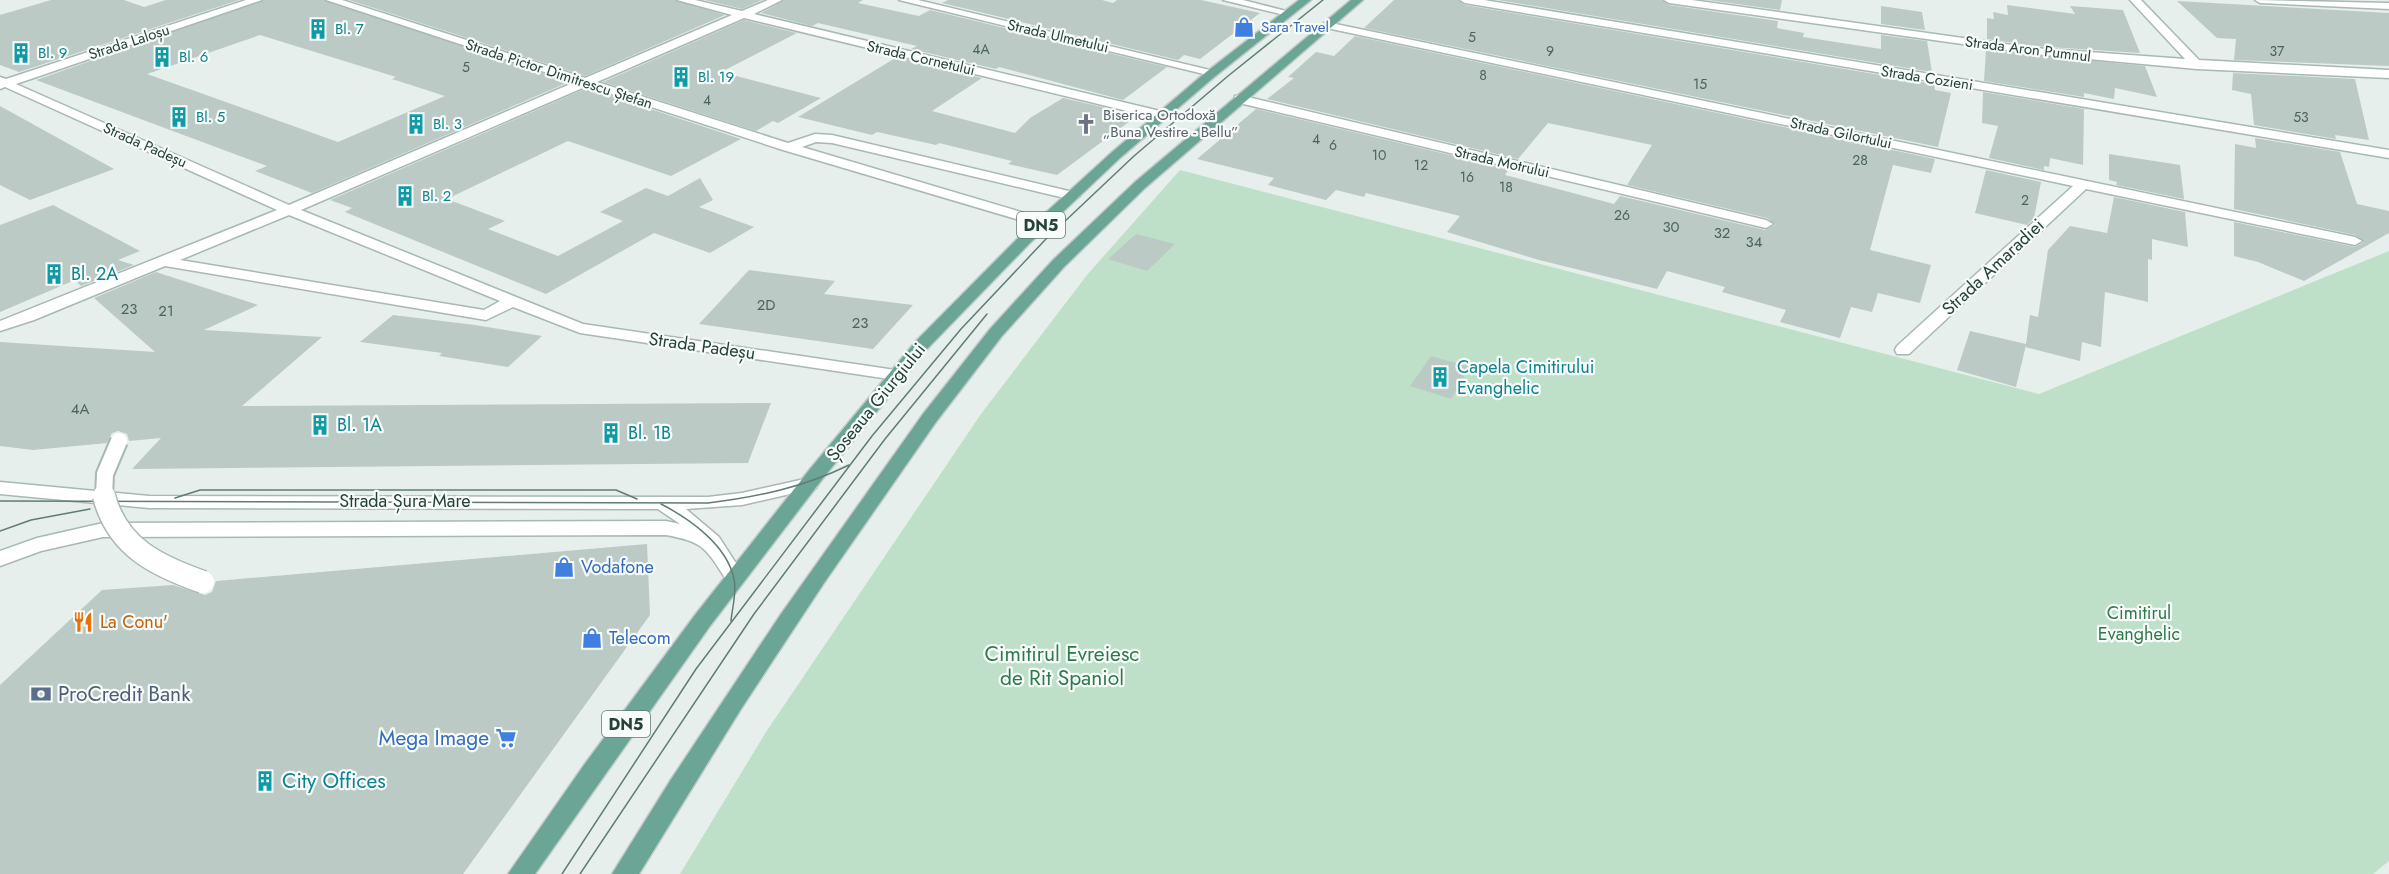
<svg xmlns="http://www.w3.org/2000/svg" width="2389" height="874" viewBox="0 0 2389 874" font-family="Jost,sans-serif">
	<style>
		.green { fill: #bfe0c8 }
		.building { fill: #bbcac4; fill-rule: evenodd }
		.lines { fill: none; stroke-linecap: round; stroke-linejoin: round }
		.minor-casing { stroke: #a8b8b2; stroke-width: 3 }
		.major-casing { stroke: #c2cac8; stroke-width: 3 }
		.minor { fill: #fff; fill-rule: evenodd }
		.major { fill: #6aa596; fill-rule: evenodd }
		.tram { stroke: #5f7d75; stroke-width: 1.5 }
		.minor-bridge-far1-casing { stroke: #a8b8b2; stroke-width: 20; stroke-linecap: butt }
		.minor-bridge-casing { stroke: #a8b8b2; stroke-width: 25; stroke-linecap: butt }
		.minor-bridge-far1 { stroke: #fff; stroke-width: 16 }
		.minor-bridge { stroke: #fff; stroke-width: 22 }
		.labels { text-anchor: middle; stroke-width: 4.5; stroke-linejoin: round; paint-order: stroke }
		.far-number-label { font-size: 14px; fill: #4a645c }
		.far-shop-label { font-size: 15px; fill: #366cbe; stroke: #f7fbf9; text-anchor: start }
		.far-culture-label { font-size: 15px; fill: #0d838f; stroke: #f7fbf9; text-anchor: start }
		.far-street-label { font-size: 15px; fill: #24423a; stroke: #f7fbf9 }
		.far-worship-label { font-size: 15px; fill: #5b616d; stroke: #f7fbf9; text-anchor: start }
		.number-label { font-size: 15px; fill: #4a645c }
		.shield { fill: #f7fbf9; stroke: #637a73; stroke-width: 1.5 }
		.shield-label { font-size: 16px; font-weight: bold; fill: #24423a }
		.street-label { font-size: 18px; fill: #24423a; stroke: #f7fbf9 }
		.culture-label { font-size: 18px; fill: #0d838f; stroke: #f7fbf9; text-anchor: start }
		.shop-label { font-size: 18px; fill: #366cbe; stroke: #f7fbf9; text-anchor: start }
		.park-label { font-size: 18px; fill: #2d7a4b; stroke: #f7fbf9 }
		.food-label { font-size: 18px; fill: #c56008; stroke: #f7fbf9; text-anchor: start }
		.near-park-label { font-size: 21px; fill: #2d7a4b; stroke: #f7fbf9 }
		.near-service-label { font-size: 21px; fill: #4e5e75; stroke: #f7fbf9; text-anchor: start }
		.near-shop-label { font-size: 21px; fill: #366cbe; stroke: #f7fbf9; text-anchor: end }
		.near-culture-label { font-size: 21px; fill: #0d838f; stroke: #f7fbf9; text-anchor: start }
	</style>
	<rect width="100%" height="100%" fill="#e6efeb"/>
	<path class="green" d="M1180 170 2039 394 2389 251V861L2373 874H680L766 732 981 414 1087 275Z"/>
	<path class="building" d="M51 0H124L144 7 166 0H239L19 72 0 65V15Z
		M264 0H324L569 82 312 193 255 171 267 166 36 80ZM260 35 396 77 392 79 445 96 338 142 147 74Z
		M349 0H675L725 15 585 76Z
		M705 0H762L742 9Z
		M784 0H863L858 3 919 16 930 10 1167 67 1123 100 999 67 996 69 911 49 917 46 818 23 812 26 761 13Z
		M948 0H1102L1113 3 1117 0H1201L1260 13 1200 59 1184 55 1178 60 942 3Z
		M1394 0H1458L1465 5 1934 84 1935 90 1951 93 1938 147 1364 28Z
		M1498 0H1662L1669 5 1778 21 1777 28 1804 33 1803 37 1881 49V35L1927 41 1932 72Z
		M1708 0H1782L1780 10Z
		M2177 1 2389 13V66L2234 60 2236 39 2217 38Z
		M2007 5 2075 14 2070 6 2123 10 2140 53 2034 46 1987 39V18L1994 19 1993 12 2008 15Z
		M1881 6 1922 12 1925 30 1881 24Z
		M744 20 797 33 721 72 821 98 778 123 773 121 756 131 603 82Z
		M1355 36 1935 159 1931 173 1893 165 1870 250 1931 265 1920 303 1878 293 1872 312 1851 307 1840 338 1780 322 1786 310 1722 292 1725 287 1667 271 1657 289 1539 260 1447 232 1460 216 1366 193 1364 197 1336 190 1326 200 1268 185 1274 178 1197 159 1256 109 1509 169 1505 175 1614 204 1620 196 1765 230 1775 225 1767 218 1627 185 1652 145 1548 123 1518 159 1267 99 1294 78 1288 77 1316 52 1334 56Z
		M1986 50 2145 66 2157 97 2115 88 2114 99 2084 93V97L1984 81Z
		M897 57 982 78 932 111 1015 133 1030 118 1063 98 1111 109 1103 115 1130 121 1057 175 1008 164 1012 161 939 143 936 145 877 132 872 135 798 117Z
		M2233 73 2355 79 2369 140 2335 135 2336 139 2254 125 2251 94 2232 90Z
		M587 88 741 139 671 176 568 141 447 199 505 221 488 229 558 256 623 221 600 212 646 188 668 196 700 178 713 200 699 207 754 227 710 253 654 233 546 294 345 212 352 208 330 200Z
		M1983 92 2084 109 2083 165 2050 158 2049 167 2044 166V170L1989 158 1998 126 1982 123Z
		M0 106 114 169 30 200 0 185Z
		M2255 138 2340 152 2357 204 2389 211V233L2304 281 2258 262 2234 256V222L2355 247 2364 242 2355 235 2234 209 2235 144 2256 148Z
		M2109 154 2180 165 2184 199 2116 185 2117 182 2109 180Z
		M1986 170 2041 182 2034 218 2027 225 1975 213Z
		M2114 197 2185 212 2188 247 2152 239V260L2148 259V302L2105 292 2101 347 2082 342 2080 361 2025 347 2026 345 2016 387 1957 370 1970 331 2026 344 2030 315 2038 317 2048 250 2070 226 2107 233Z
		M53 205 140 251 118 260 134 265 81 286 75 280 0 312V225Z
		M1136 234 1175 244 1147 271 1108 259Z
		M749 270 835 281 824 294 913 305 873 349 699 324Z
		M156 272 258 305 204 330 322 337 242 406 771 403 748 463 132 469 161 438 129 441 127 434 118 431 112 433 107 443 33 450 0 446V342L155 352 94 298Z
		M393 315 475 325 542 336 508 367 439 356 442 353 360 342Z
		M1431 356 1470 367 1451 399 1410 386Z
		M647 544 650 615 463 874H0V685L102 590 173 585 205 595 212 592 216 581Z"/>
	<g class="lines">
		<g class="minor-casing">
			<path id="minor" d="M246 0H262L16 84 289 205 575 82 326 0H342L585 78 732 15 677 0H695L742 11 768 0H782L754 14 1160 111 1166 115 1160 119 744 18 597 82 788 143 815 134 832 135 1073 192 1080 196 1073 200 832 143 816 142 802 147 1048 220 1050 223 1043 227 783 150 587 86 301 210 583 324 902 371 904 375 902 379 896 380 580 333 513 307 486 320 165 266 34 320 0 331V321L277 210 5 87 0 89V77L6 79ZM289 215 500 301 484 310 180 260Z
				M899 0H918L1218 72 1212 76Z
				M1223 0H1243L1294 13 1289 16Z
				M1460 0H1484L2389 150V158L1465 3Z
				M1664 0H1692L2034 48 2185 59 2130 0H2141L2199 60 2389 70V78L2197 69 2034 54 1669 3Z
				M2255 0 2389 3V9L2260 3Z
				M1326 22 2355 237 2362 241 2355 245 2086 189 1909 354H1897L1895 350 1897 346 2073 186 1322 27 1320 25Z
				M1239 95 1766 220 1773 224 1766 228 1235 102V96Z
				M809 478 816 480 818 484 816 488 742 505 686 509 719 537 741 571 744 576 741 581 734 583 727 581C706 549 705 542 666 535L103 537 41 551 0 566V551L37 538 103 523 666 521 680 524 658 509 149 508 0 494V482L149 496 708 497 742 493Z"/>
		</g>
		<g class="major-casing">
			<path id="major" d="M1299 0H1311L1213 78 1120 158 1030 243 928 348 824 477 710 626 535 874H508L584 765 695 615 810 469 916 341 1020 236 1111 153 1205 73Z
				M1351 0H1363L1145 188 1064 267 1002 336 936 422 824 583 741 709 639 874H612L670 781 781 614 923 414 990 329 1053 260 1135 182Z"/>
		</g>
		<use href="#minor" class="minor"/>
		<use href="#major" class="major"/>
		<path class="tram" d="M175 498 200 490H616L637 499
			M0 501 708 503C758 497 804 487 849 465
			M661 504C690 519 727 545 734 579 737 593 732 608 731 621
			M0 531 31 520 90 509
			M562 874 696 669 872 436 961 329 1045 240 1134 156 1228 76 1323 0
			M580 874 754 614 885 439 987 314"/>
		<g class="minor-bridge-far1-casing">
			<path id="minor-bridge-far1" d="M104 497 105 474 119 441"/>
		</g>
		<g class="minor-bridge-casing">
			<path id="minor-bridge" d="M104 496C117 547 157 566 203 582"/>
		</g>
		<use href="#minor-bridge-far1" class="minor-bridge-far1"/>
		<use href="#minor-bridge" class="minor-bridge"/>
	</g>
	<defs>
		<g id="shop-bare" transform="scale(1.62)"><path d="M-5-2.5h2.3a2.7 3.5 0 0 1 5.4 0H5L5.5 6h-11ZM-1.5-2.5h3a1.5 2.3 0 0 0-3 0Z" fill="#3f7fe0" stroke="#f7fbf9" stroke-width="2.5" paint-order="stroke"/></g>
		<g id="building-bare" transform="scale(1.62)"><path d="M-4-6H4V6H1V3H-1V6H-4ZM-2.5-4.3h1.7v1.8h-1.7ZM.8-4.3h1.7v1.8H.8ZM-2.5-1h1.7V.8h-1.7ZM.8-1h1.7V.8H.8Z" fill="#0f9aa8" stroke="#f7fbf9" stroke-width="2.5" paint-order="stroke"/></g>
		<g id="church-bare" transform="scale(1.62)"><path d="M-1.2-6h2.4v3.5h3.3v2.4h-3.3V6h-2.4V-.1h-3.3v-2.4h3.3Z" fill="#6b7280" stroke="#f7fbf9" stroke-width="2.5" paint-order="stroke"/></g>
		<g id="restaurant-bare" transform="scale(1.62)"><path d="M-5-6h1v4h1v-4h1v4h1v-4h1v5L-1.5 .5V6h-2V.5L-5-1ZM5-6V6H3V1.5H1.5Q1.5-4 5-6Z" fill="#e8710a" stroke="#f7fbf9" stroke-width="2.5" paint-order="stroke"/></g>
		<g id="bank-bare" transform="scale(1.62)"><path d="M-6-4H6V4H-6ZM0-2.3a2.3 2.3 0 1 0 0 4.6a2.3 2.3 0 1 0 0-4.6Z" fill="#5c6f8a" stroke="#f7fbf9" stroke-width="2.5" paint-order="stroke"/></g>
		<g id="supermarket-bare" transform="scale(1.62)"><path d="M-6-5.5h2.5l.6 2H6L4.5 2H-2.5L-4.4-4H-6ZM-1.5 3.2a1.3 1.3 0 1 0 .1 0ZM3 3.2a1.3 1.3 0 1 0 .1 0Z" fill="#3f7fe0" stroke="#f7fbf9" stroke-width="2.5" paint-order="stroke"/></g>
	</defs>
	<g fill-rule="evenodd">
		<use href="#shop-bare" x="1244" y="27"/>
		<use href="#building-bare" x="318" y="29"/>
		<use href="#building-bare" x="21" y="53"/>
		<use href="#building-bare" x="162" y="57"/>
		<use href="#building-bare" x="681" y="77"/>
		<use href="#building-bare" x="179" y="117"/>
		<use href="#building-bare" x="416" y="124"/>
		<use href="#church-bare" x="1086" y="124"/>
		<use href="#building-bare" x="405" y="196"/>
		<use href="#building-bare" x="54" y="274"/>
		<use href="#building-bare" x="1440" y="377"/>
		<use href="#building-bare" x="320" y="425"/>
		<use href="#building-bare" x="611" y="433"/>
		<use href="#shop-bare" x="564" y="567"/>
		<use href="#restaurant-bare" x="83" y="622"/>
		<use href="#shop-bare" x="592" y="638"/>
		<use href="#bank-bare" x="41" y="694"/>
		<use href="#supermarket-bare" x="506" y="738"/>
		<use href="#building-bare" x="265" y="781"/>
	</g>
	<g class="labels">
		<g class="far-number-label">
			<text x="1472" y="42">5</text>
			<text x="981" y="54">4A</text>
			<text x="1550" y="56">9</text>
			<text x="2277" y="56">37</text>
			<text x="466" y="72">5</text>
			<text x="1483" y="80">8</text>
			<text x="1700" y="89">15</text>
			<text x="707" y="105">4</text>
			<text x="2301" y="122">53</text>
			<text x="1316" y="144">4</text>
			<text x="1333" y="150">6</text>
			<text x="1379" y="160">10</text>
			<text x="1860" y="165">28</text>
			<text x="1421" y="170">12</text>
			<text x="1467" y="182">16</text>
			<text x="1506" y="192">18</text>
			<text x="2025" y="205">2</text>
			<text x="1622" y="220">26</text>
		</g>
		<g class="far-shop-label">
			<text x="1261" y="32">Sara Travel</text>
		</g>
		<g class="far-culture-label">
			<text x="335" y="34">Bl. 7</text>
			<text x="38" y="58">Bl. 9</text>
			<text x="179" y="62">Bl. 6</text>
			<text x="698" y="82">Bl. 19</text>
			<text x="196" y="122">Bl. 5</text>
			<text x="433" y="129">Bl. 3</text>
			<text x="422" y="201">Bl. 2</text>
		</g>
		<g class="far-street-label">
			<text transform="translate(1058 36) rotate(13)" y="5">Strada Ulmetului</text>
			<text transform="translate(129 42) rotate(-18)" y="5">Strada Laloșu</text>
			<text transform="translate(2028 49) rotate(7)" y="5">Strada Aron Pumnul</text>
			<text transform="translate(921 58) rotate(13)" y="5">Strada Cornetului</text>
			<text transform="translate(559 74) rotate(18)" y="5">Strada Pictor Dimitrescu Ștefan</text>
			<text transform="translate(1927 78) rotate(9)" y="5">Strada Cozieni</text>
			<text transform="translate(1841 133) rotate(12)" y="5">Strada Gilortului</text>
			<text transform="translate(145 145) rotate(24)" y="5">Strada Padeșu</text>
			<text transform="translate(1502 162) rotate(13)" y="5">Strada Motrului</text>
		</g>
		<g class="far-worship-label">
			<text x="1103" y="120">Biserica Ortodoxă<tspan x="1103" dy="17">„Buna Vestire - Bellu”</tspan></text>
		</g>
		<g class="number-label">
			<text x="1671" y="232">30</text>
			<text x="1722" y="238">32</text>
			<text x="1754" y="247">34</text>
			<text x="766" y="310">2D</text>
			<text x="129" y="314">23</text>
			<text x="166" y="316">21</text>
			<text x="860" y="328">23</text>
			<text x="80" y="414">4A</text>
		</g>
		<g class="shield">
			<rect x="1017" y="212" width="48" height="26" rx="4.5"/>
			<rect x="602" y="711" width="48" height="26" rx="4.5"/>
		</g>
		<g class="shield-label">
			<text x="1041" y="231">DN5</text>
			<text x="626" y="730">DN5</text>
		</g>
		<g class="street-label">
			<text transform="translate(1993 267) rotate(-43)" y="6">Strada Amaradiei</text>
			<text transform="translate(702 346) rotate(8)" y="6">Strada Padeșu</text>
			<text transform="translate(876 402) rotate(-51)" y="6">Șoseaua Giurgiului</text>
			<text x="405" y="507">Strada Șura Mare</text>
		</g>
		<g class="culture-label">
			<text x="71" y="280">Bl. 2A</text>
			<text x="1457" y="373">Capela Cimitirului<tspan x="1457" dy="21">Evanghelic</tspan></text>
			<text x="337" y="431">Bl. 1A</text>
			<text x="628" y="439">Bl. 1B</text>
		</g>
		<g class="shop-label">
			<text x="581" y="573">Vodafone</text>
			<text x="609" y="644">Telecom</text>
		</g>
		<g class="park-label">
			<text x="2139" y="619">Cimitirul<tspan x="2139" dy="21">Evanghelic</tspan></text>
		</g>
		<g class="food-label">
			<text x="100" y="628">La Conu'</text>
		</g>
		<g class="near-park-label">
			<text x="1062" y="661">Cimitirul Evreiesc<tspan x="1062" dy="24">de Rit Spaniol</tspan></text>
		</g>
		<g class="near-service-label">
			<text x="58" y="701">ProCredit Bank</text>
		</g>
		<g class="near-shop-label">
			<text x="489" y="745">Mega Image</text>
		</g>
		<g class="near-culture-label">
			<text x="282" y="788">City Offices</text>
		</g>
	</g>
</svg>
